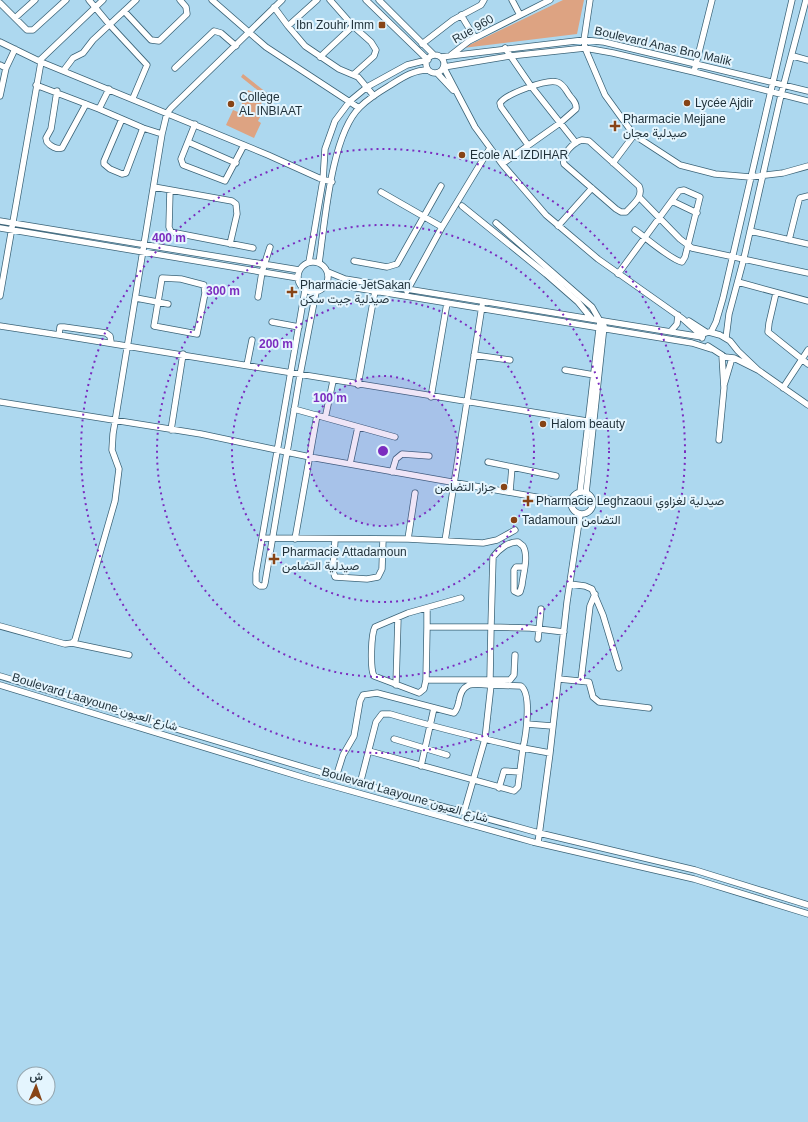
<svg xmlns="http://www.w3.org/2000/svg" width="808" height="1122" viewBox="0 0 808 1122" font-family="Arial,Vazirmatn,sans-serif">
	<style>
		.green { fill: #dda382 }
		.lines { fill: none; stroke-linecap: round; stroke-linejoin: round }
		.minor-casing { stroke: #3c6478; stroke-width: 7 }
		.minor { stroke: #fff; stroke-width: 5.5 }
		.ring { fill: none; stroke: #7b2cbf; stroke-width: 2; stroke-dasharray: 2 4 }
		.poi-dot { fill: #874416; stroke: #e4f5fe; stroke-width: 1.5 }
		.labels { text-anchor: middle; stroke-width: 4; stroke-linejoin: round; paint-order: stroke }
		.poi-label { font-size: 12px; fill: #1f3039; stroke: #e4f5fe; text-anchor: start }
		.street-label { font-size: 12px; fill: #1f3039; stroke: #e4f5fe }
		.centre { fill: #7b2cbf; stroke: #e4f5fe; stroke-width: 2 }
		.ring-label { font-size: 12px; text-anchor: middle; font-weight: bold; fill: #7b2cbf; stroke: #e4f5fe; stroke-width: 4; stroke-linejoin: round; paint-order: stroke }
	</style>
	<rect width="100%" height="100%" fill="#add8ef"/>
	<path class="green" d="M563 0H584L577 34 463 48Z
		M243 74 272 97 270 100 241 77Z
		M248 90 264 97 260 107 264 109 258 121 261 123 254 138 226 125 233 110 238 112Z"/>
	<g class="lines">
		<g class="minor-casing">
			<path id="minor" d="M89 0 109 24 147 65 133 98
				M212 0 266 47 359 108
				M330 0 353 26 371 42 376 50 374 56 354 74
				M366 0 428 60
				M379 0 434 55
				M512 0 520 15
				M590 0 584 40 585 48 605 95 634 135 680 165 715 174 750 177 783 173 808 166
				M0 3 27 30H33L66 0
				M274 7 288 26 305 46 339 69 358 77 374 96
				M124 11 151 40 159 41 187 14 186 7 180 0
				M461 15 475 38
				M15 18 35 0
				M288 26 317 0
				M0 42 41 62 268 155 319 178 332 182
				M422 44 453 20 481 5 484 0
				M505 48 531 86 576 143
				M426 64a9 9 0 1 1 18 0a9 9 0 1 1-18 0Z
				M451 55 469 41 550 0
				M793 56 808 60
				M320 57 353 26
				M441 57 584 40 604 42 808 91
				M39 61 103 0
				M0 65 6 68
				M444 67 510 56 585 48 613 53 694 72 808 101
				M175 68 214 31 221 33 236 46
				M444 68 475 127 502 164 546 215 598 259 683 319 702 336
				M64 70 73 58 83 53 93 40 136 0
				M694 72 712 0
				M437 73 453 90
				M36 85 99 109 109 89
				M57 91 51 129 46 138 47 142C50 146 57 150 62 148L86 104
				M0 96 6 68 15 49
				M99 109 143 128 162 134
				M122 119 104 161V164L110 169 122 174 126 173 143 128
				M195 124 181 159 183 165 225 181 244 145
				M582 140 589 141 639 186C644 197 632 205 626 212H621L616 209 564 164C561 154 574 142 582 140Z
				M188 142 236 163
				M613 163 634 135
				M502 164 560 123 576 109C577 103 573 100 570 96 566 91 564 84 557 82 546 79 506 94 500 103L501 107 528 145
				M154 187 232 201 236 204 237 214 230 244
				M170 190 169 227 171 232 253 248
				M381 192 442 227
				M639 197 680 239 692 248 808 273
				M672 201 697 213
				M462 206 546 274 578 302 592 319
				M0 221 299 270
				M496 223 592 307 600 321 580 492
				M558 226 592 188
				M0 228 298 278
				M750 231 808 244
				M789 240 799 200 800 198 808 196
				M354 261 387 267 397 264 441 186
				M298 277a15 15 0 1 1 30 0a15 15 0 1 1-30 0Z
				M309 262 323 180 325 149 335 121 350 101 367 87 407 65 427 60
				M319 263C325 222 331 135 360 107 368 99 379 92 389 86 402 78 413 70 428 70
				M328 272 345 279 702 337
				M618 274 679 191 684 190 700 197 685 257 682 262C671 260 645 237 635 230
				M162 278 181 279 204 285 205 293 197 334 154 326Z
				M738 282 808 301
				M325 287 344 286 692 343 711 349
				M305 290 256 573V583L260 586H264L265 583 300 375 316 292
				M407 291 442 227 490 148
				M776 293 769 323 768 332 808 364
				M0 296 41 62
				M258 297 262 272 270 247
				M136 298 168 304
				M689 321 706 332
				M272 322 299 327
				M0 326 59 335
				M671 331 677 324 678 315
				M711 332 716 322 723 298 792 0
				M702 338 703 334 709 332 720 335 730 341 738 351 758 370 808 405
				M726 338 729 314 744 258 781 95 806 0
				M111 342 110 336 106 333 64 327H60L59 335 593 422
				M708 346 725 357 734 358 758 370
				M474 355 510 360
				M247 365 252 340
				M565 370 594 375
				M358 385 375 291
				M724 385 732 358
				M783 388 808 350
				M431 397 447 303
				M0 402 201 434 310 457 570 503
				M294 409 395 437
				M326 414 333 381
				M171 430 183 354
				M719 440 724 388 722 355
				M488 462 556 476
				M350 464 358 427
				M392 472 396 459 402 454 429 456
				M510 491 512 467
				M571 503a11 11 0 1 1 22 0a11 11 0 1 1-22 0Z
				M586 493 604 326
				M263 538 408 539 483 543 497 540 515 530
				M295 539 317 415
				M408 539 415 493
				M335 540 333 571 335 577 367 579 378 577 382 569 383 539
				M445 541 482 306
				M570 584 585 586 592 589 603 615 619 668
				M461 598 408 613 375 627C371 634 370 669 374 676L419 693 424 689 426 680H510L514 675 515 655
				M427 609V627H491L493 557C498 550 509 541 518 542L523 546C529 556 523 574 522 585L520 592 518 593 514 591V570L516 567H524
				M0 626 65 644 72 643 75 640 115 501 119 469 112 450 113 434 162 134 167 113 171 108 282 0
				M538 639 541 609
				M72 643 129 655
				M0 676 336 777 539 833 695 870 808 905
				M490 679 491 627 530 628 564 632
				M559 679 589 682 593 697 599 702 649 708
				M426 680 427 627
				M581 680 590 606 595 594
				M0 685 308 779 533 842 694 879 808 914
				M396 685 398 618
				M527 724 552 726
				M394 739 447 755
				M369 751 514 791 518 787 523 748 550 753
				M421 766 434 708
				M336 777 343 755 354 736 360 701 363 695 377 693 454 713C457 710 458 706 459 701 462 681 473 684 491 685
				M360 784 376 722 382 714H390C434 727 479 738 523 748 526 735 532 694 521 686L491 685 485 739 464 812
				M499 788 504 771 520 772
				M538 843 550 753 567 602 580 515"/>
		</g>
		<use href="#minor" class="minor"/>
	</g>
	<circle cx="383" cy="451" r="75" fill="#7b2cbf" fill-opacity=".12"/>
	<g class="ring">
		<circle cx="383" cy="451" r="75"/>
		<circle cx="383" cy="451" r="151"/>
		<circle cx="383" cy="451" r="226"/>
		<circle cx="383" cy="451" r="302"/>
	</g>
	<g class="poi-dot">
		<rect x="378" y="21" width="8" height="8" rx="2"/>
		<circle cx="687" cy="103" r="4"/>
		<circle cx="231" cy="104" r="4"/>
		<path d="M613 120h4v4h4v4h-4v4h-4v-4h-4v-4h4z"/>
		<circle cx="462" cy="155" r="4"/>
		<path d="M290 286h4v4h4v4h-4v4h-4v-4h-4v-4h4z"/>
		<circle cx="543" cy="424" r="4"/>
		<circle cx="504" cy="487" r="4"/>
		<path d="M526 495h4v4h4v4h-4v4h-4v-4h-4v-4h4z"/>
		<circle cx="514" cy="520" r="4"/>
		<path d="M272 553h4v4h4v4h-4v4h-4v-4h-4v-4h4z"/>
	</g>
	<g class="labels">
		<g class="poi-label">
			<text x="374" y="29" text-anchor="end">Ibn Zouhr Imm</text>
			<text x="239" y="101">Collège<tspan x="239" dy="14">AL INBIAAT</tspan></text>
			<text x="695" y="107">Lycée Ajdir</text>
			<text x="623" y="123">Pharmacie Mejjane<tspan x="623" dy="14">صيدلية مجان</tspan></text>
			<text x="470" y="159">Ecole AL IZDIHAR</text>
			<text x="300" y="289">Pharmacie JetSakan<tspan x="300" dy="14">صيدلية جيت سكن</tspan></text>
			<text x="551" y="428">Halom beauty</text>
			<text x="496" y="491" text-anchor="end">جزار التضامن</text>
			<text x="536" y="505">Pharmacie Leghzaoui صيدلية لغزاوي</text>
			<text x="522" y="524">Tadamoun التضامن</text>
			<text x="282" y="556">Pharmacie Attadamoun<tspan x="282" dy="14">صيدلية التضامن</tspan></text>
		</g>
		<g class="street-label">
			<text transform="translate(473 29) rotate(-30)" y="4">Rue 960</text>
			<text transform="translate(663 46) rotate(13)" y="4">Boulevard Anas Bno Malik</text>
			<text transform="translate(95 702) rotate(17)" y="4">Boulevard Laayoune شارع العيون</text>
			<text transform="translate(405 795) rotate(16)" y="4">Boulevard Laayoune شارع العيون</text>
		</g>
	</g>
	<circle cx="383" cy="451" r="6" class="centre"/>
	<g class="ring-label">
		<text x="169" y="242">400 m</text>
		<text x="223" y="295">300 m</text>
		<text x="276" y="348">200 m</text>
		<text x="330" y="402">100 m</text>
	</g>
	<g transform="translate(36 1086) rotate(2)"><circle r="19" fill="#e4f5fe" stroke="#95a6af"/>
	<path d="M0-3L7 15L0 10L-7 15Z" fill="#874416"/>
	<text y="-6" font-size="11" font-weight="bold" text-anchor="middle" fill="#1f3039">ش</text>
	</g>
</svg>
